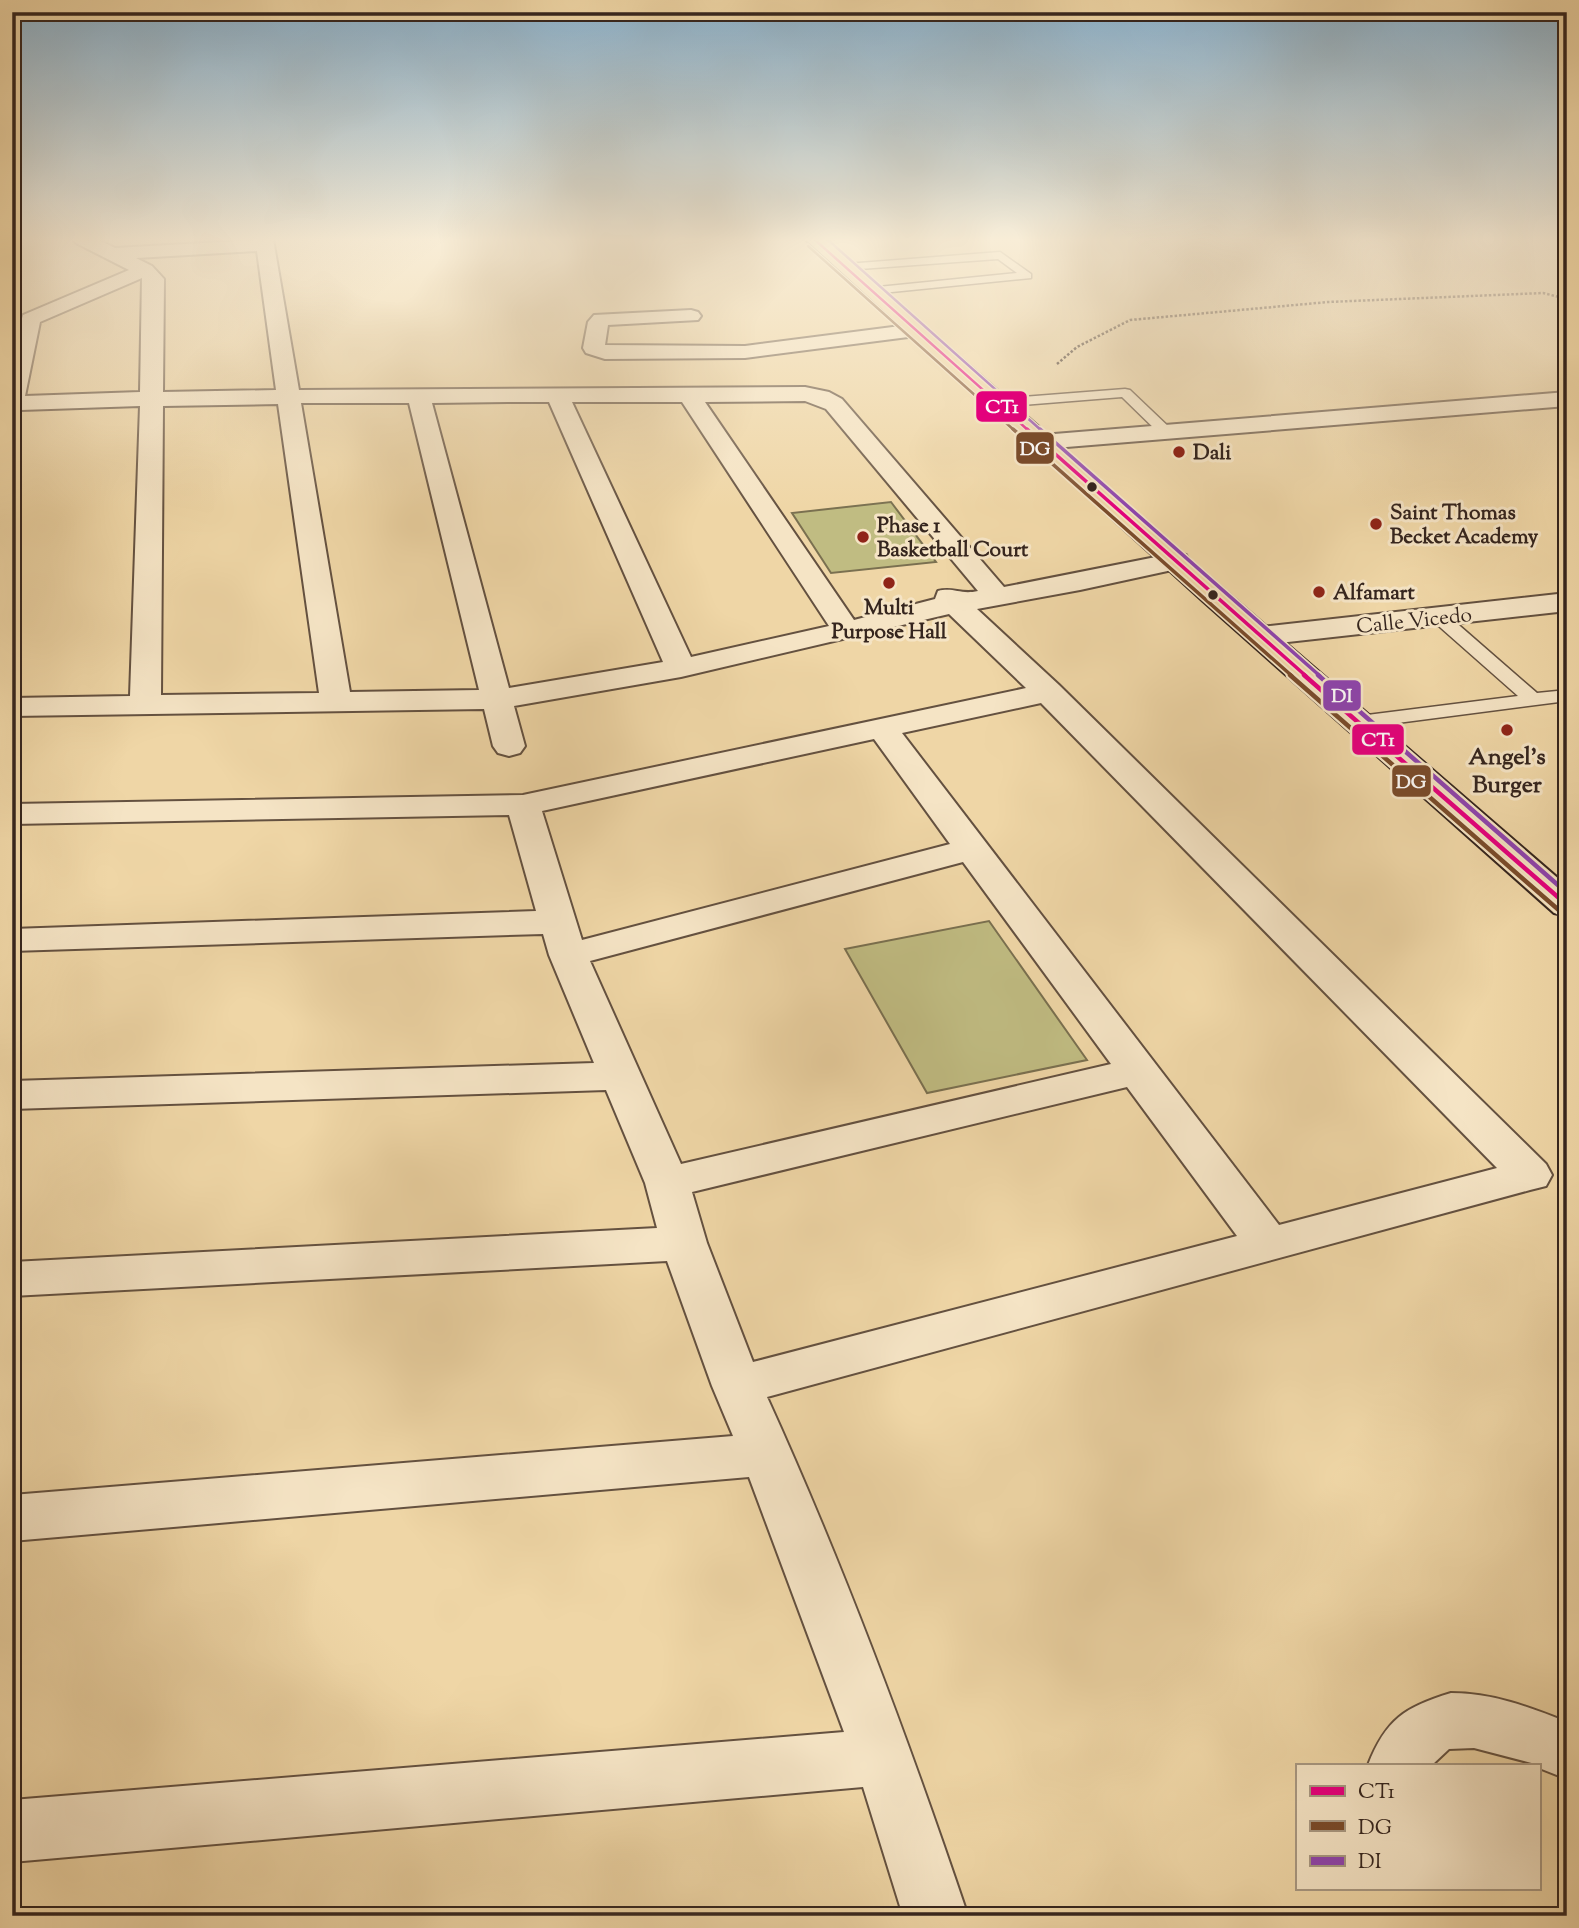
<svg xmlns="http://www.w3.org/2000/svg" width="1579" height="1928" viewBox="0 0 1579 1928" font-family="'Sorts Mill Goudy',serif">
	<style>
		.green { fill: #c0bc82; stroke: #7a7050; stroke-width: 2 }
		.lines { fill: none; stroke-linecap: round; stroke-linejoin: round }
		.service-casing { stroke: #645140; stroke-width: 3 }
		.minor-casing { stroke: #645140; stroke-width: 4 }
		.tertiary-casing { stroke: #645140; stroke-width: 4 }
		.primary-casing { stroke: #35251e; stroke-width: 4 }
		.path { stroke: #35251e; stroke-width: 2.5; stroke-dasharray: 2.5 2; stroke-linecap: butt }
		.service { fill: #f5e4c5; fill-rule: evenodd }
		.minor { fill: #f5e4c5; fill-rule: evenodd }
		.tertiary { fill: #f5e4c5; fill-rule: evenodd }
		.primary { fill: #efd6a6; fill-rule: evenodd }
		.bus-1-far2-casing { stroke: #f5e4c5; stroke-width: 5 }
		.bus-1-far1-casing { stroke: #f5e4c5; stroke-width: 7 }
		.bus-1-casing { stroke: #f5e4c5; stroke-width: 9 }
		.bus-2-far2-casing { stroke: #f5e4c5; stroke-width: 5 }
		.bus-2-far1-casing { stroke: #f5e4c5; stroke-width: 7 }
		.bus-2-casing { stroke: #f5e4c5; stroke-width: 9 }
		.bus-3-far2-casing { stroke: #f5e4c5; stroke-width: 5 }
		.bus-3-far1-casing { stroke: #f5e4c5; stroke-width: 7 }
		.bus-3-casing { stroke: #f5e4c5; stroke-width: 9 }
		.bus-1-far2 { stroke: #e5007d; stroke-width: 2.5 }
		.bus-1-far1 { stroke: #e5007d; stroke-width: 3.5 }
		.bus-1 { stroke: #e5007d; stroke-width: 4.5 }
		.bus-2-far2 { stroke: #7a4b2a; stroke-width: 2.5 }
		.bus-2-far1 { stroke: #7a4b2a; stroke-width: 3.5 }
		.bus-2 { stroke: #7a4b2a; stroke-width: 4.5 }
		.bus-3-far2 { stroke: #8e44ad; stroke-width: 2.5 }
		.bus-3-far1 { stroke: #8e44ad; stroke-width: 3.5 }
		.bus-3 { stroke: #8e44ad; stroke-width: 4.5 }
		.poi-dot { fill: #8f2418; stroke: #f5e4c5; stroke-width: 2.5 }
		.bus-dot { fill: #35251e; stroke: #f5e4c5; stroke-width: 2.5 }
		.labels { text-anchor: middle; stroke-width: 6; stroke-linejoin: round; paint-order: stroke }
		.far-poi-label { font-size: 21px; font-weight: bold; fill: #35251e; stroke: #f5e4c5; text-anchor: start }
		.far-street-label { font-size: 21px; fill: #35251e; stroke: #f5e4c5 }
		.poi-label { font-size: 24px; font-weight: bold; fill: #35251e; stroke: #f5e4c5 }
		.line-badge { stroke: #f5e4c5; stroke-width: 2.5 }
		.badge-label { font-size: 19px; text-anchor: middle; font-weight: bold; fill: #fff }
	</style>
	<rect width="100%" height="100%" fill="#efd6a6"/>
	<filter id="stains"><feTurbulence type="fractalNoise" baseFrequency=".00286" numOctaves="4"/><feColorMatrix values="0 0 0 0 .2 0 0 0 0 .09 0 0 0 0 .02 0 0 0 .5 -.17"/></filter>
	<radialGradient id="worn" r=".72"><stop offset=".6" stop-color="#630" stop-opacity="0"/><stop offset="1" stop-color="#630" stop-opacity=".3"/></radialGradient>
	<path class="green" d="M891 502 936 562 831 573 792 513Z
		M989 921 1087 1060 927 1093 845 949Z"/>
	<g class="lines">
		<g class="service-casing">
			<path id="service" d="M1000 252 1031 274V278L872 294 868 292V288L1017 273 998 259 846 270 840 267 846 264Z
				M1125 389 1130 390 1171 429V435H1161L1122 397 998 407 991 403 998 399Z
				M1439 612 1445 613 1537 693 1567 690V701L1359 728 1352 726 1350 722 1352 718 1359 716 1518 696 1433 621 1430 617 1433 613Z"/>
		</g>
		<g class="minor-casing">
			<path id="minor" d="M73 239H97L115 248 273 239 299 390 805 387 829 392 842 399 1004 587 1176 553 1186 555 1190 561 1186 567 1080 590 977 609 1059 685 1546 1164 1552 1175 1546 1186 1530 1190 767 1397C844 1566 909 1741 968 1916H903L863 1787 12 1862V1800L844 1732 749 1477 12 1541V1495L733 1436 712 1386 667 1261 12 1296V1262L657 1228 645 1183 606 1090 12 1109V1081L594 1063 549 955 543 934 12 951V929L536 911 509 815 12 824V804L523 795 1026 688 949 614 681 677 514 706 525 746 520 753 509 756 498 753 493 746 484 709 12 716V698L130 696 140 406 21 410 12 413V353L23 315 129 270 76 243ZM257 251 276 390 163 392 164 279 152 266 136 258ZM142 278 140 392 25 396 40 322ZM805 401 826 409 978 591C960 595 954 587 938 591L935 599 854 620 705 402ZM508 402H549L663 662 509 688 432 403ZM572 402H682L829 626 691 657ZM301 403H409L479 690 350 692ZM278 404 319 693 161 695 163 406ZM1041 703 1497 1168 1279 1225 902 733ZM874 739 950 844 582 940 542 811ZM963 862 1111 1064 681 1164 590 961ZM1127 1087 1237 1236 753 1362 707 1243 692 1192Z
				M691 310 698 312 701 316 698 320 608 325 605 345 745 346 916 324 923 326 926 330 923 334 916 336 745 358 605 359 586 353 583 348 588 322 594 315Z
				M1567 392V406L1042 449 1034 447 1030 442 1034 437 1042 435Z
				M1451 1693C1493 1693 1529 1707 1567 1722V1779L1539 1768V1765L1474 1748 1449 1749 1432 1765H1368C1386 1719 1405 1707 1451 1693Z"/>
		</g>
		<g class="tertiary-casing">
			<path id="tertiary" d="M1567 593V611L1260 645 1250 642 1245 636 1250 630 1260 627Z"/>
		</g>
		<g class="primary-casing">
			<path id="primary" d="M805 239H825L1223 589 1567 886V916L1554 913 1203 601Z"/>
		</g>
		<path class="path" d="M1057 364 1077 347 1130 320 1328 302 1543 293 1567 299"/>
		<use href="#service" class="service"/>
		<use href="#minor" class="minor"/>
		<use href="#tertiary" class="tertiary"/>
		<use href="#primary" class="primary"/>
		<g class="bus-1-far2-casing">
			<path id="bus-1-far2" d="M814 239 1029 431"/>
		</g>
		<g class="bus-1-far1-casing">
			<path id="bus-1-far1" d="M1027 429 1306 676"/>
		</g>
		<g class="bus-1-casing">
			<path id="bus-1" d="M1304 675 1567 905"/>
		</g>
		<g class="bus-2-far2-casing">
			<path id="bus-2-far2" d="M808 246 1015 431"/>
		</g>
		<g class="bus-2-far1-casing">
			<path id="bus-2-far1" d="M1013 429 1292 676"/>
		</g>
		<g class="bus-2-casing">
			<path id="bus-2" d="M1290 675 1561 912"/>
		</g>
		<g class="bus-3-far2-casing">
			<path id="bus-3-far2" d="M827 239 1042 431"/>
		</g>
		<g class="bus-3-far1-casing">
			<path id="bus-3-far1" d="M1040 429 1320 676"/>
		</g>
		<g class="bus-3-casing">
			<path id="bus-3" d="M1318 675 1567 893"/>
		</g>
		<use href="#bus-1-far2" class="bus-1-far2"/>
		<use href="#bus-1-far1" class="bus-1-far1"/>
		<use href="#bus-1" class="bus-1"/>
		<use href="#bus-2-far2" class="bus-2-far2"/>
		<use href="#bus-2-far1" class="bus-2-far1"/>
		<use href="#bus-2" class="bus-2"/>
		<use href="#bus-3-far2" class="bus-3-far2"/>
		<use href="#bus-3-far1" class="bus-3-far1"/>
		<use href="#bus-3" class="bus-3"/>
	</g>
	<linearGradient id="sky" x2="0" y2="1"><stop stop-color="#8bb5d3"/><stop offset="0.47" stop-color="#f8edd7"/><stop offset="1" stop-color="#f8edd7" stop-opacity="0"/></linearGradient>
	<rect width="1579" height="509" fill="url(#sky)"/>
	<g class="poi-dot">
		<circle cx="1179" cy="452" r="7"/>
		<circle cx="1376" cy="524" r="7"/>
		<circle cx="863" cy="537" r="7"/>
		<circle cx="889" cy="583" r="7"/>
		<circle cx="1319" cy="592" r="7"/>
		<circle cx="1507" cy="730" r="7"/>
	</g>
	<g class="bus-dot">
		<circle cx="1092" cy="487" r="6"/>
		<circle cx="1213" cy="595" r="6"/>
	</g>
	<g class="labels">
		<g class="far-poi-label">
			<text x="1193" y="459">Dali</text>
			<text x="1390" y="519">Saint Thomas<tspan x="1390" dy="24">Becket Academy</tspan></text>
			<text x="877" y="532">Phase 1<tspan x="877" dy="24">Basketball Court</tspan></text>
			<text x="1333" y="599">Alfamart</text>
			<text x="889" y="614" text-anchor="middle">Multi<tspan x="889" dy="24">Purpose Hall</tspan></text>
		</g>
		<g class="far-street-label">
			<text transform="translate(1414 620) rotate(-6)" y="7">Calle Vicedo</text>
		</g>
		<g class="poi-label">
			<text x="1507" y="764">Angel's<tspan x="1507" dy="28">Burger</tspan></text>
		</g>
	</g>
	<g class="line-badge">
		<rect x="975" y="390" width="53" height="33" rx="7" fill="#e5007d"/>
		<rect x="1015" y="431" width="40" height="34" rx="7" fill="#7a4b2a"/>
		<rect x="1322" y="679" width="40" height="33" rx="7" fill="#8e44ad"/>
		<rect x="1351" y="723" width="54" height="33" rx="7" fill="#e5007d"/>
		<rect x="1391" y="764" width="41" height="34" rx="7" fill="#7a4b2a"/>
	</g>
	<g class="badge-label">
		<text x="1002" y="413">CT1</text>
		<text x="1035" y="455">DG</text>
		<text x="1342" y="702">DI</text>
		<text x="1378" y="746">CT1</text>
		<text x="1411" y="788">DG</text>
	</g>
	<rect width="1579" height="1928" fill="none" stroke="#efd6a6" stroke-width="42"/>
	<rect x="14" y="14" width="1551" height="1900" fill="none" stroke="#35251e" stroke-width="3.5"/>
	<rect x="21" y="21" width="1537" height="1886" fill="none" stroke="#35251e" stroke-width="2"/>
	<rect x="1296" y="1764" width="245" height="126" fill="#f5e4c5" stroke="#a89882" stroke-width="2"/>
	<rect x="1310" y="1786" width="35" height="10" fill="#e5007d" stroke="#a89882" stroke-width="2"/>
	<text x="1358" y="1798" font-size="21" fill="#35251e">CT1</text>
	<rect x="1310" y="1821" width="35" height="10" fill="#7a4b2a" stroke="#a89882" stroke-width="2"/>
	<text x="1358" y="1834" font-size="21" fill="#35251e">DG</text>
	<rect x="1310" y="1856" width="35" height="10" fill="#8e44ad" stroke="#a89882" stroke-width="2"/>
	<text x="1358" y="1868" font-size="21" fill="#35251e">DI</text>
	<rect width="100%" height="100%" filter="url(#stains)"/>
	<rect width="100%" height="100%" fill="url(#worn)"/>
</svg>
